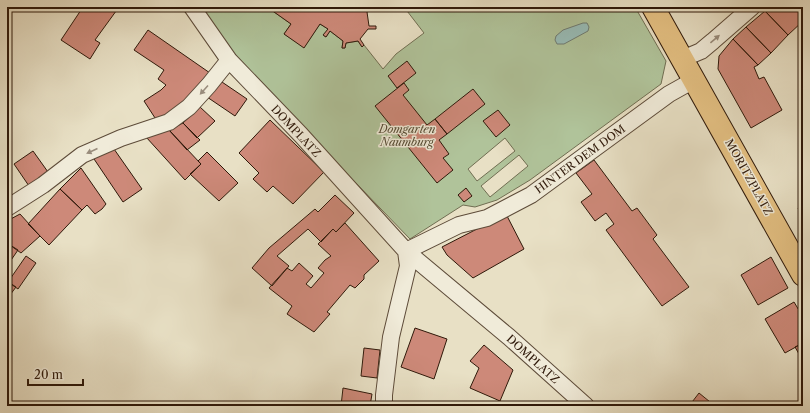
<svg xmlns="http://www.w3.org/2000/svg" width="810" height="413" viewBox="0 0 810 413" font-family="'Libre Caslon Text',serif">
	<style>
		.green { fill: #b0c39a; stroke: #706e52; fill-rule: evenodd }
		.water { fill: #98bdb8; stroke: #6e7b72 }
		.building { fill: #cd8979; stroke: #2f190a }
		.lines { fill: none; stroke-linecap: round; stroke-linejoin: round }
		.minor-casing { stroke: #5d4b39; stroke-width: 18 }
		.primary-casing { stroke: #2f190a; stroke-width: 24 }
		.minor { stroke: #f0ebd9; stroke-width: 16 }
		.primary { stroke: #e4c082; stroke-width: 22 }
		.oneway { fill: #998c7c }
		.labels { text-anchor: middle; stroke-width: 3; stroke-linejoin: round; paint-order: stroke }
		.park-label { font-size: 11px; font-style: italic; fill: #564c35; stroke: #f0ebd9 }
		.street-label { font-size: 11px; fill: #2f190a; stroke: #f0ebd9 }
	</style>
	<rect width="100%" height="100%" fill="#e8e0c5"/>
	<filter id="stains"><feTurbulence type="fractalNoise" baseFrequency=".005" numOctaves="4"/><feColorMatrix values="0 0 0 0 .2 0 0 0 0 .09 0 0 0 0 .02 0 0 0 .5 -.17"/></filter>
	<radialGradient id="worn" r=".72"><stop offset=".6" stop-color="#630" stop-opacity="0"/><stop offset="1" stop-color="#630" stop-opacity=".3"/></radialGradient>
	<path class="green" d="M200 7H267L291 24 284 34 304 47 320 24 328 29 324 36 326 37 330 31 343 41 342 48H345L346 43 358 41 362 47 364 45 383 69 396 54 424 33 404 7H635L666 61 661 84 530 180 497 200 475 207 463 205 410 239 232 55ZM505 138 515 151 477 181 468 169ZM519 155 528 166 490 197 481 186Z"/>
	<path class="water" d="M583 23H587L589 27 588 31 564 44H557L555 40 556 36 563 30Z"/>
	<path class="building" d="M83 7H119L95 40 100 43 90 59 61 40Z
		M267 7H360L365 11 371 7 372 9 367 12 369 26H376V29H368L360 39 364 45 362 47 358 41 346 43 345 48H342L343 41 330 31 326 37 323 35 328 29 320 24 304 48 284 34 291 24Z
		M769 7H798L803 12V21L788 35 765 11Z
		M765 11 788 35 771 53 746 27Z
		M746 27 771 53 758 65 733 39Z
		M148 30 210 73 179 108 157 121 144 101 161 90 166 85 158 79 164 70 134 50Z
		M733 39 758 65 754 67 759 79 764 77 782 110 751 128 718 69 719 56Z
		M407 61 416 73 397 88 388 76Z
		M219 80 247 99 235 116 207 97Z
		M404 83 409 90 403 95 427 125 435 119 447 134 439 140 449 154 443 158 453 170 437 183 375 106Z
		M473 89 485 104 447 134 435 119Z
		M200 107 215 121 197 138 183 123Z
		M498 110 510 125 496 137 483 121Z
		M270 120 324 172 293 204 273 186 267 192 253 179 259 173 239 153Z
		M183 123 200 140 187 150 169 130Z
		M169 130 201 164 185 180 146 137Z
		M114 149 142 189 123 202 92 156Z
		M33 151 48 172 29 186 14 164Z
		M207 152 238 183 219 201 190 174 201 164 198 161Z
		M594 160 632 211 637 208 657 235 653 239 689 287 662 306 606 230 614 224 606 213 595 221 581 202 592 194 576 173Z
		M81 168 106 204 102 209 95 214 87 205 82 210 60 189Z
		M466 188 472 196 464 202 458 195Z
		M60 189 82 210 49 245 28 224Z
		M335 195 354 213 336 232 333 229 321 242 308 229 277 256 289 266 272 286 252 268 269 248 315 209 318 212Z
		M803 206V217L798 208Z
		M20 214 40 236 21 253 7 243V221Z
		M506 214 524 249 473 278 447 255 442 247Z
		M345 223 379 261 364 275V279L355 288 350 285 327 312 330 314 314 332 287 314 292 306 269 288 287 268 292 271 299 263 313 276 306 284 311 288 324 273 318 268 325 260 331 256 318 244 333 229 336 232Z
		M7 243 18 250 7 266Z
		M26 256 36 263 18 289 8 282Z
		M771 257 788 288 758 305 741 275Z
		M7 281 16 287 10 295 7 293Z
		M794 302 803 317V343L785 353 765 319Z
		M415 328 447 339 434 379 401 367Z
		M803 343V361L795 347Z
		M484 345 513 370 500 401 470 388 479 368 470 361Z
		M364 348 380 350 377 378 361 376Z
		M343 388 372 394 370 406H341Z
		M699 393 715 406H689Z"/>
	<g class="lines">
		<g class="minor-casing">
			<path id="minor" d="M192 7 229 60 301 135 406 251 509 337 586 406
				M682 59 701 51 713 41 752 7
				M7 208 43 185 82 155 121 138 169 122 189 107 209 85 229 60
				M406 251 459 225 487 218 531 195 669 94 694 80
				M384 406V395L391 337 408 266 406 251"/>
		</g>
		<g class="primary-casing">
			<path id="primary" d="M653 7 803 275"/>
		</g>
		<use href="#minor" class="minor"/>
		<use href="#primary" class="primary"/>
	</g>
	<defs><path id="oneway-solid" d="M-6-.8H1V-3.2L6.5 0L1 3.2V.8H-6Z"/></defs>
	<g class="oneway">
		<use href="#oneway-solid" transform="translate(715 39) rotate(-40)"/>
		<use href="#oneway-solid" transform="translate(204 90) rotate(132)"/>
		<use href="#oneway-solid" transform="translate(92 151) rotate(156)"/>
	</g>
	<g class="labels">
		<g class="park-label">
			<text x="407" y="133">Domgarten<tspan x="407" dy="13">Naumburg</tspan></text>
		</g>
		<g class="street-label">
			<text transform="translate(296 131) rotate(47)" y="4">DOMPLATZ</text>
			<text transform="translate(580 159) rotate(-36)" y="4">HINTER DEM DOM</text>
			<text transform="translate(749 177) rotate(61)" y="4">MORITZPLATZ</text>
			<text transform="translate(533 359) rotate(42)" y="4">DOMPLATZ</text>
		</g>
	</g>
	<rect width="810" height="413" fill="none" stroke="#e8e0c5" stroke-width="24"/>
	<rect x="8" y="8" width="794" height="397" fill="none" stroke="#2f190a" stroke-width="2"/>
	<rect x="12" y="12" width="786" height="389" fill="none" stroke="#2f190a"/>
	<path d="M28 379v6h55v-6" fill="none" stroke="#2f190a" stroke-width="2"/>
	<text x="34" y="379" font-size="12" fill="#2f190a" stroke="#f0ebd9" stroke-width="3" paint-order="stroke">20 m</text>
	<rect width="100%" height="100%" filter="url(#stains)"/>
	<rect width="100%" height="100%" fill="url(#worn)"/>
</svg>
